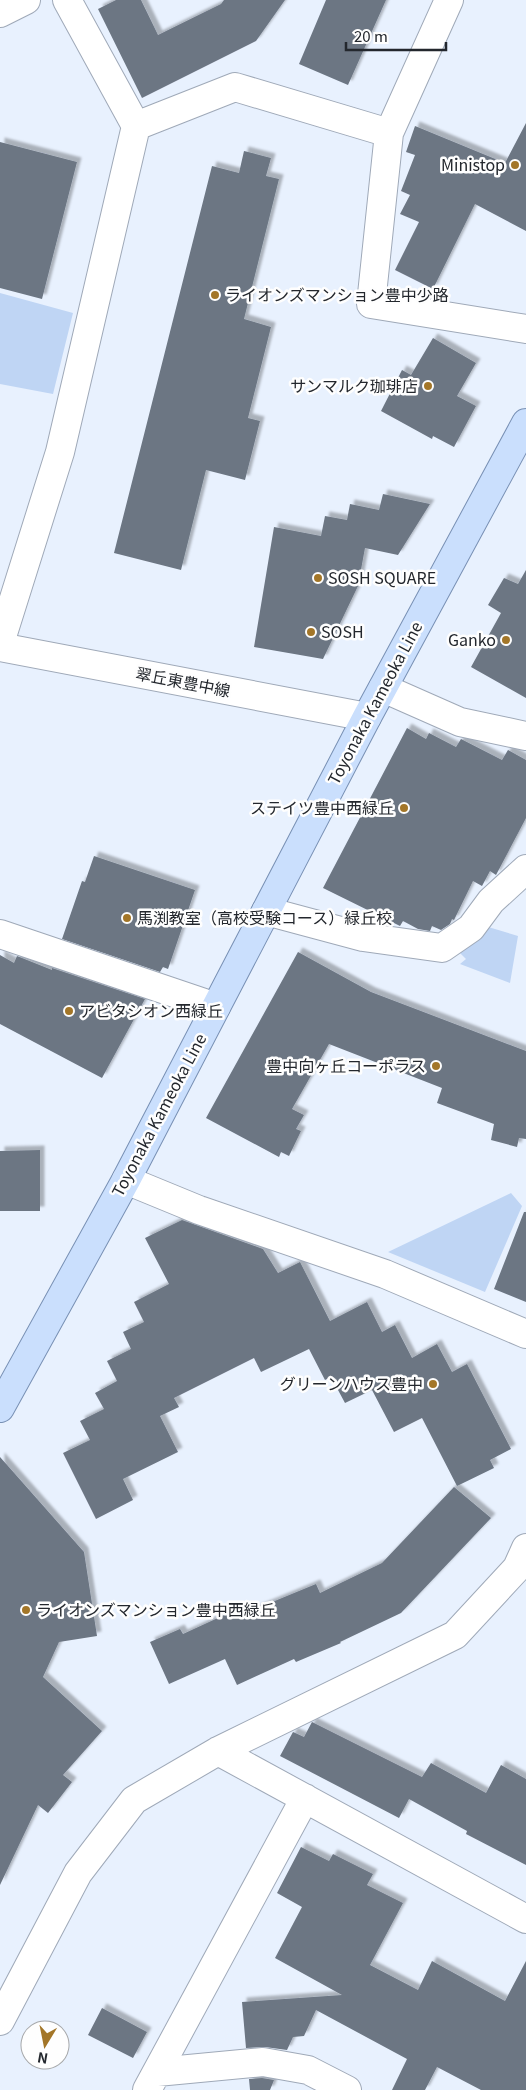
<svg xmlns="http://www.w3.org/2000/svg" width="526" height="2090" viewBox="0 0 526 2090" font-family="Georgia,'Noto Sans JP',serif">
	<style>
		.green { fill: #bfd5f4 }
		.building { fill: #6c7683; filter: url(#shadow) }
		.lines { fill: none; stroke-linecap: round; stroke-linejoin: round }
		.minor-casing { stroke: #9fa9b8; stroke-width: 30 }
		.major-casing { stroke: #7890b4; stroke-width: 30 }
		.minor { stroke: #fff; stroke-width: 28 }
		.major { stroke: #cadffd; stroke-width: 28 }
		.poi-dot { fill: #a37628; stroke: #fefefe; stroke-width: 2 }
		.labels { text-anchor: middle; stroke-width: 5; stroke-linejoin: round; paint-order: stroke }
		.poi-label { font-size: 16px; fill: #23272d; stroke: #fefefe; text-anchor: end }
		.street-label { font-size: 16px; fill: #23272d; stroke: #fefefe }
	</style>
	<defs>
		<filter id="shadow"><feDropShadow dx="4.5" dy="-4.5" stdDeviation="1" flood-color="#0004"/></filter>
	</defs>
	<rect width="100%" height="100%" fill="#e8f1fe"/>
	<path class="green" d="M0 293 73 313 53 394 0 384Z
		M485 926 518 936 510 983 460 964 466 959 460 953 480 936Z
		M511 1193 522 1206 485 1292 388 1252Z"/>
	<path class="building" d="M116 0H141L158 35 221 4 224 0H285L256 41 142 98 98 9Z
		M326 0H386L348 85 299 64Z
		M526 123V231L475 204 433 289 395 270 419 222 400 214 410 195 401 191 415 155 406 152 415 126 505 163Z
		M0 142 77 162 42 299 0 288Z
		M244 151 271 158 266 176 279 179 244 319 271 327 248 418 260 421 245 480 206 470 181 570 114 553 212 166 239 173Z
		M433 338 476 363 457 396 476 406 454 447 433 436 432 439 381 411 402 370 411 375Z
		M383 494 430 504 398 555 365 548 358 586 323 659 254 647 274 527 321 536 325 516 347 520 350 504 379 510Z
		M526 570V698L471 667 501 613 488 605 504 578 518 584Z
		M407 728 426 739 429 733 456 747 461 739 502 760 508 750 526 760V818L496 875 490 871 482 886 473 881 454 920 452 919 450 924 441 930 432 926 430 931 418 929 403 921 400 926 323 888Z
		M94 856 195 890 168 969 163 967 160 972 62 939 82 881 85 882Z
		M298 952 371 992 526 1051V1139L519 1138 517 1147 491 1140 494 1124 437 1103 442 1088 329 1044 292 1109 304 1115 296 1129 301 1131 289 1156 281 1152 279 1157 206 1118Z
		M0 955 14 963 17 956 52 970V968L145 999 102 1078 0 1024Z
		M40 1150V1211H0V1151Z
		M524 1212H526V1302L494 1289Z
		M182 1220 263 1249 278 1273 300 1262 330 1321 367 1302 382 1332 395 1325 412 1358 437 1344 452 1372 467 1364 511 1449 490 1460 494 1468 457 1486 422 1418 394 1432 372 1390 345 1403 331 1377 325 1380 309 1349 261 1372 254 1358 174 1398 179 1407 160 1416 178 1452 123 1479 133 1500 96 1519 63 1453 90 1440 80 1421 104 1409 95 1393 117 1381 107 1361 131 1349 123 1332 144 1322 134 1302 169 1284 145 1238Z
		M0 1457 84 1552 97 1636 59 1642 43 1677 102 1731 63 1775 72 1782 48 1813 38 1805 0 1885Z
		M454 1487 491 1518 401 1613 340 1642 341 1643 296 1662 294 1659 237 1685 225 1659 169 1684 150 1642 180 1629 183 1634 233 1611 236 1617 316 1584 320 1593 382 1563Z
		M312 1722 422 1777 431 1763 486 1793 501 1765 526 1779V1865L466 1834 467 1831 409 1799 399 1818 280 1756 293 1732 304 1737Z
		M301 1847 329 1861 333 1854 373 1874 367 1885 403 1903 370 1965 418 1990 432 1961 505 2001 526 1961V2090H481L437 2067 425 2090H392L407 2059 316 2010 304 2036 293 2037 287 2050 265 2047 246 2048 242 2002 342 1995 275 1958 302 1907 277 1893Z
		M102 2008 147 2032 133 2058 88 2035Z
		M262 2078 274 2080 270 2090H250L249 2079Z"/>
	<g class="lines">
		<g class="minor-casing">
			<path id="minor" d="M449 0 389 133 371 304 526 329
				M0 13 26 0
				M136 126 235 87 389 133
				M0 643 60 452 136 126 67 0
				M0 647 367 717
				M383 688 460 722 526 736
				M266 911 363 937 442 948 471 928 491 901 526 869
				M0 934 216 1007
				M126 1180 199 1210 385 1274 526 1334
				M218 1751 526 1919
				M0 2021 78 1873 134 1800 218 1751 455 1635 517 1568 526 1548
				M157 2072 263 2062 308 2070 347 2090
				M147 2090 305 1798"/>
		</g>
		<g class="major-casing">
			<path id="major" d="M0 1408 126 1180 367 717 526 423"/>
		</g>
		<use href="#minor" class="minor"/>
		<use href="#major" class="major"/>
	</g>
	<g class="poi-dot">
		<circle cx="515" cy="165" r="5"/>
		<circle cx="215" cy="295" r="5"/>
		<circle cx="428" cy="386" r="5"/>
		<circle cx="318" cy="578" r="5"/>
		<circle cx="311" cy="632" r="5"/>
		<circle cx="506" cy="640" r="5"/>
		<circle cx="404" cy="808" r="5"/>
		<circle cx="127" cy="918" r="5"/>
		<circle cx="69" cy="1011" r="5"/>
		<circle cx="436" cy="1066" r="5"/>
		<circle cx="433" cy="1384" r="5"/>
		<circle cx="26" cy="1610" r="5"/>
	</g>
	<g class="labels">
		<g class="poi-label">
			<text x="505" y="171">Ministop</text>
			<text x="225" y="301" text-anchor="start">ライオンズマンション豊中少路</text>
			<text x="418" y="392">サンマルク珈琲店</text>
			<text x="328" y="584" text-anchor="start">SOSH SQUARE</text>
			<text x="321" y="638" text-anchor="start">SOSH</text>
			<text x="496" y="646">Ganko</text>
			<text x="394" y="814">ステイツ豊中西緑丘</text>
			<text x="137" y="924" text-anchor="start">馬渕教室（高校受験コース）緑丘校</text>
			<text x="79" y="1017" text-anchor="start">アビタシオン西緑丘</text>
			<text x="426" y="1072">豊中向ヶ丘コーポラス</text>
			<text x="423" y="1390">グリーンハウス豊中</text>
			<text x="36" y="1616" text-anchor="start">ライオンズマンション豊中西緑丘</text>
		</g>
		<g class="street-label">
			<text transform="translate(183 682) rotate(11)" y="6">翠丘東豊中線</text>
			<text transform="translate(375 703) rotate(-62)" y="6">Toyonaka Kameoka Line</text>
			<text transform="translate(159 1115) rotate(-62)" y="6">Toyonaka Kameoka Line</text>
		</g>
	</g>
	<g transform="translate(45 2045) rotate(190)"><circle r="24" fill="#fefefe" stroke="#a6a8aa"/>
	<path d="M0-4L9 19L0 12L-9 19Z" fill="#a37628"/>
	<text y="-8" font-size="14" font-weight="bold" text-anchor="middle" fill="#23272d">N</text>
	</g>
	<path d="M346 42v8h100v-8" fill="none" stroke="#23272d" stroke-width="2.5"/>
	<text x="354" y="42" font-size="15" fill="#23272d" stroke="#fefefe" stroke-width="4" paint-order="stroke">20 m</text>
</svg>
